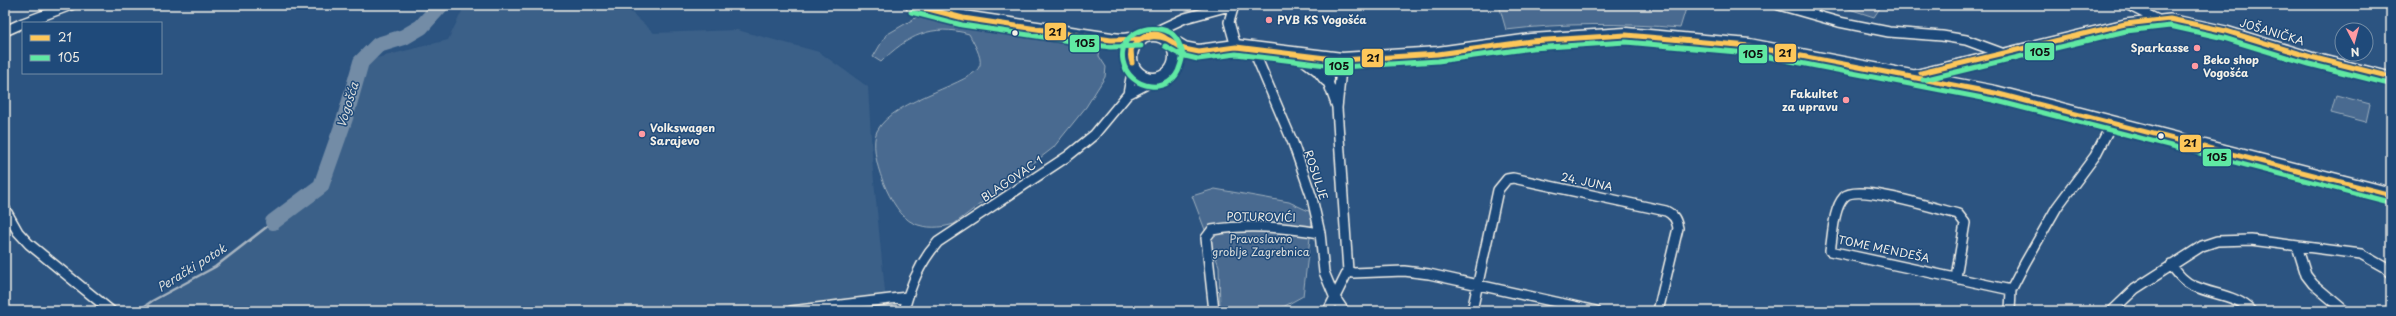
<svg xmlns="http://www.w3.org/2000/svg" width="2396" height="316" viewBox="0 0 2396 316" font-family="'Playpen Sans',sans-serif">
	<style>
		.built { fill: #3b6088 }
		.green { fill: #496b90; stroke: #9eaebc }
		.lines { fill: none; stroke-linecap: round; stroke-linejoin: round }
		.stream { stroke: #a7b4c0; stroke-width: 2.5 }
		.river { stroke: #738ca6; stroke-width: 16 }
		.street-casing { stroke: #f4f1e8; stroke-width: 12 }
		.primary-casing { stroke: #f4f1e8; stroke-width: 17 }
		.street { stroke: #1f4a7a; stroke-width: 9 }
		.primary { stroke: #1f4a7a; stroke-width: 14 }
		.bus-1-casing { stroke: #1f4a7a; stroke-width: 8 }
		.bus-2-casing { stroke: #1f4a7a; stroke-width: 8 }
		.bus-1 { stroke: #fdc75a; stroke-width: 5 }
		.bus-2 { stroke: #60e9a3; stroke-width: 5 }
		.poi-dot { fill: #ff9aa2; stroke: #1f4a7a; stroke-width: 1.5 }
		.bus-dot { fill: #f4f1e8; stroke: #1f4a7a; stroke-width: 1.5 }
		.labels { text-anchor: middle; stroke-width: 3; stroke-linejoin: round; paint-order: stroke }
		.poi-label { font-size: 11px; font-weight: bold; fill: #f4f1e8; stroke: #1f4a7a; text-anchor: start }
		.street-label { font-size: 11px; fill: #f4f1e8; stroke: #1f4a7a }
		.park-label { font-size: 11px; fill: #dadddb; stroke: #1f4a7a }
		.water-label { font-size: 12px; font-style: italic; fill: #dadddb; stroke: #1f4a7a }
		.line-badge { stroke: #1f4a7a; stroke-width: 1.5 }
		.pale-badge-label { font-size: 11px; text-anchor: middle; font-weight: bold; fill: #111 }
	</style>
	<rect width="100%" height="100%" fill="#2c5481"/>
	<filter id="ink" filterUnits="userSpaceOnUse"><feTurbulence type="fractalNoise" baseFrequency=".025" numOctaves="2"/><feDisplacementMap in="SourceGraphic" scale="8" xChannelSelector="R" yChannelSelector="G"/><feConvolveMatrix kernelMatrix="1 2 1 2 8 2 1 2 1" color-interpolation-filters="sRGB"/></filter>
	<g filter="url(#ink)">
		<path class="built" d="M465 5H623L654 33 737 30 819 52 868 87 873 171 887 311H139L215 267 321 186 361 62 448 40Z"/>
		<path class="green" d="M1499 5H1687L1680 28C1623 23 1563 23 1506 30Z
			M1837 5H1882L1874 17Z
			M929 10 1101 38 1099 56 1106 67 1105 77 1086 107 1053 148 954 224C941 228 926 229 913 223 891 213 867 153 877 131 894 98 975 84 980 65 982 56 973 42 969 34 932 23 907 36 881 62L873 57 886 35Z
			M2336 95 2370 104 2366 122 2331 113Z
			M1215 189 1289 202 1313 213 1303 296 1276 311H1220L1219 266 1192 196Z"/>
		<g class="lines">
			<path class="stream" d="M138 311 152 301 215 267 273 222"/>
			<path class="river" d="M273 222 321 186 345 118 361 62 378 45 404 37 421 27 441 5"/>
			<g class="street-casing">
				<path id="street" d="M1234 5 1229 22 1236 47
					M1779 5 1839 22 1889 32 1942 36 1966 40 2004 54
					M2128 5 2156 19
					M23 23 71 5
					M5 31 23 23
					M1146 36 1185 18 1233 5
					M1253 49 1293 143 1312 198 1320 233 1324 272 1334 296 1344 311
					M1326 60 1327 79 1337 107
					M1914 75 2125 24 2170 19 2226 31 2311 57 2391 77
					M1128 94 1155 80
					M5 209 18 232 29 244 111 311
					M2297 246 2306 275 2313 284 2345 311
					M2171 265C2178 274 2184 282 2194 286 2213 295 2237 295 2252 311
					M1348 271 1353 273 1404 271 1429 274 1596 311
					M1956 277 1965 223 1958 214C1938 209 1856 183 1844 197 1833 209 1833 235 1830 251L2011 290
					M791 311 907 297
					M904 311C910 285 920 262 938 242L1068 156 1094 135 1128 94 1133 67
					M1214 311 1206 238 1212 230C1247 224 1285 227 1320 233
					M1328 311 1348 271 1337 108 1342 60
					M1472 311 1498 190 1507 179 1513 178 1666 211C1674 215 1676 219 1678 228L1658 311
					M2010 311 2011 290 2025 263 2057 207 2095 156 2112 123
					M2112 311 2135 289 2202 246 2217 241 2251 240 2361 254 2384 267 2391 274"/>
			</g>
			<g class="primary-casing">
				<path id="primary" d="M913 5 963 18 1111 40 1123 41 1140 39
					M1130 57a23 23 0 1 1 46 0a23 23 0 1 1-46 0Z
					M1169 40 1184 49 1199 52 1236 47 1342 60 1438 54 1531 41 1626 35 1749 46 1995 93 2391 195
					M1303 57 1319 69 1327 79"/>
			</g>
			<use href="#street" class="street"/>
			<use href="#primary" class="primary"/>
			<g class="bus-1-casing">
				<path id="bus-1" d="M913 5 963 18 1111 40 1140 39
					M1169 40 1184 49 1199 52 1236 47 1342 60 1438 54 1531 41 1626 35 1749 46 1995 93 2391 195
					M1132 63 1131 49C1141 37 1152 28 1167 39
					M1132 63C1124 41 1150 32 1167 39
					M1921 73 2125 24 2170 19 2226 31 2311 57 2391 77"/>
			</g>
			<g class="bus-2-casing">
				<path id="bus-2" d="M911 12 962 25 1110 47 1141 46
					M1169 32C1148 22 1118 34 1123 61 1129 91 1172 96 1180 66 1182 60 1184 54 1181 48 1179 43 1177 37 1171 33
					M1165 46 1181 55 1198 59 1236 54 1342 67 1438 61 1532 48 1626 42 1748 53 1993 100 2389 202
					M1923 80 2126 31 2170 26 2224 38 2309 64 2389 84"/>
			</g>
			<use href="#bus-1" class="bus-1"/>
			<use href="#bus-2" class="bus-2"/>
		</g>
	</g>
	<g class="poi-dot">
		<circle cx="1269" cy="20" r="4"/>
		<circle cx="2197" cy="48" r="4"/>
		<circle cx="2195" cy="66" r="4"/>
		<circle cx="1846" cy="100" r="4"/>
		<circle cx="642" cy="134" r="4"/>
	</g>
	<g class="bus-dot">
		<circle cx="1015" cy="33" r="3.5"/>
		<circle cx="2161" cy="136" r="3.5"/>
	</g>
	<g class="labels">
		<g class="poi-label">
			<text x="1277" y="24">PVB KS Vogošća</text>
			<text x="2189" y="52" text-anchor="end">Sparkasse</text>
			<text x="2203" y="64">Beko shop<tspan x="2203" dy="13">Vogošća</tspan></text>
			<text x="1838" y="98" text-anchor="end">Fakultet<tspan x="1838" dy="13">za upravu</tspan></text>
			<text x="650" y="132">Volkswagen<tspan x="650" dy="13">Sarajevo</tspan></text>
		</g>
		<g class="street-label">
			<text transform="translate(2272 32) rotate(17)" y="4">JOŠANIČKA</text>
			<text transform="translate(1316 175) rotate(72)" y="4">ROSULJE</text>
			<text transform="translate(1012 179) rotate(-34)" y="4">BLAGOVAC 1</text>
			<text transform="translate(1587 182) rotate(12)" y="4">24. JUNA</text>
			<text transform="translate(1261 217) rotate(1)" y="4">POTUROVIĆI</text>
			<text transform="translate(1884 249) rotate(12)" y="4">TOME MENDEŠA</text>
		</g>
		<g class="park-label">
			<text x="1261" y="243">Pravoslavno<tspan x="1261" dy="13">groblje Zagrebnica</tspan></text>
		</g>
		<g class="water-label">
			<text transform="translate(348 105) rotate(-73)" y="4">Vogošća</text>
			<text transform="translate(192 268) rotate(-32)" y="4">Perački potok</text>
		</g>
	</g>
	<g class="line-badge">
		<rect x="1044" y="22" width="23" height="19" rx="4" fill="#fdc75a"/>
		<rect x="1069" y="34" width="31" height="19" rx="4" fill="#60e9a3"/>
		<rect x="2024" y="42" width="31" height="19" rx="4" fill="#60e9a3"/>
		<rect x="1774" y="43" width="23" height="20" rx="4" fill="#fdc75a"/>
		<rect x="1738" y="44" width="30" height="20" rx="4" fill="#60e9a3"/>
		<rect x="1361" y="48" width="23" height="20" rx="4" fill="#fdc75a"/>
		<rect x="1324" y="57" width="30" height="19" rx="4" fill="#60e9a3"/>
		<rect x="2179" y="134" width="23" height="19" rx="4" fill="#fdc75a"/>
		<rect x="2202" y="148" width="30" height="19" rx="4" fill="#60e9a3"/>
	</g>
	<g class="pale-badge-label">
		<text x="1055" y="36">21</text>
		<text x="1085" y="47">105</text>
		<text x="2040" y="56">105</text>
		<text x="1785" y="57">21</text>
		<text x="1753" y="58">105</text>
		<text x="1373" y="62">21</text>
		<text x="1339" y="70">105</text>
		<text x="2190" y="147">21</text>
		<text x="2217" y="161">105</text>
	</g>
	<rect width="2396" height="316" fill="none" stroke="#1f4a7a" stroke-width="20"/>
	<rect x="10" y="10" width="2376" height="296" fill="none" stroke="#f4f1e8" stroke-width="1.5" filter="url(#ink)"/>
	<rect x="22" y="22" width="140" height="52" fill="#1f4a7a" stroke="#748da6"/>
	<rect x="30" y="35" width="20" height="6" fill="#fdc75a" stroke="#748da6"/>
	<text x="58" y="42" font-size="12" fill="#f4f1e8">21</text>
	<rect x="30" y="55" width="20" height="6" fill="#60e9a3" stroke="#748da6"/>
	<text x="58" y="62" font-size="12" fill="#f4f1e8">105</text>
	<g transform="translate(2354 42) rotate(174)"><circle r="19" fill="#1f4a7a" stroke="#748da6"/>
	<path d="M0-3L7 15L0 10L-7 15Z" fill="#ff9aa2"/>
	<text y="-6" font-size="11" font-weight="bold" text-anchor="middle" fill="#f4f1e8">N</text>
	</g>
</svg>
